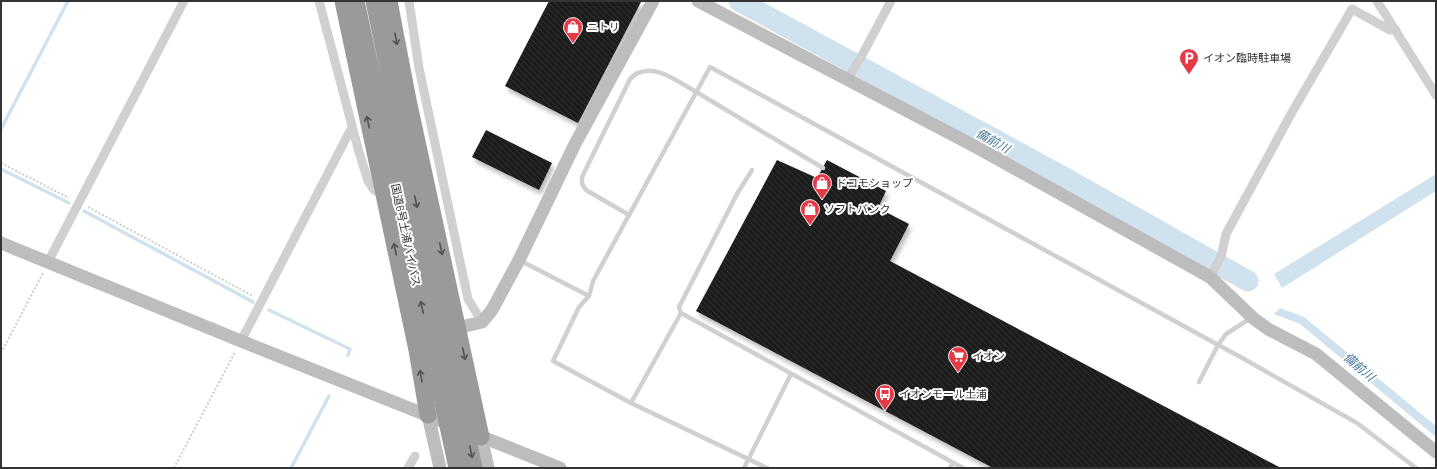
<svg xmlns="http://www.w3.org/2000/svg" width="1437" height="469" viewBox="0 0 1437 469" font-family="Barlow,'Noto Sans JP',sans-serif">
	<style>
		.water { fill: #cfe2ee }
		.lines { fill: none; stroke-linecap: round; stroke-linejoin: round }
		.stream { stroke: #cfe2ee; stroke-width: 3.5 }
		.river { stroke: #cfe2ee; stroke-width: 21 }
		.building { fill: url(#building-back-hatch); filter: url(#shadow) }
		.path { stroke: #cdcdcd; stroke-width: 2; stroke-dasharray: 2 2; stroke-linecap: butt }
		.lane { stroke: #d0d0d0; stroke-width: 4.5 }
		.street { stroke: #d0d0d0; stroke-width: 9 }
		.secondary { stroke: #bdbdbd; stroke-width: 13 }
		.highway { stroke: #9a9a9a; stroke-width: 17 }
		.lane-bridge { stroke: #d0d0d0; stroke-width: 4.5 }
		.highway-bridge { stroke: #9a9a9a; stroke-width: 17 }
		.oneway { stroke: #525252 }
		.labels { text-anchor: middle; stroke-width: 4; stroke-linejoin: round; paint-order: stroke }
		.poi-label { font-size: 11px; fill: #333; stroke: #fff; text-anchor: start }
		.street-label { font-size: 11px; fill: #333; stroke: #fff }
		.water-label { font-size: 12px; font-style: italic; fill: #3f7597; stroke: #fff }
	</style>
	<defs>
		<pattern id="building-back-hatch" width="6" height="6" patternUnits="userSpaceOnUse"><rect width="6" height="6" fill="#1a1a1a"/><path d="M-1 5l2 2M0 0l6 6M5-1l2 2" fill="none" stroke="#333"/></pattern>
		<filter id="shadow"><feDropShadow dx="2.5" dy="4.5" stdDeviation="2" flood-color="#0004"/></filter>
	</defs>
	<rect width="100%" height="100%" fill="#fff"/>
	<path class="water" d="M1436 174V191L1282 288 1274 274Z
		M1280 308 1304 317 1436 426V437L1300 324 1274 314Z"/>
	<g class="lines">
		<path class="stream" d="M1 129 68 1
			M1 169 69 203
			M84 211 253 302
			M269 310 350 349 348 355
			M291 468 329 396"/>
		<path class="river" d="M739 1 1058 174 1248 281"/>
	</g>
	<path class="building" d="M549 1 641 2 578 123 505 86Z
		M486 130 552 163 539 190 472 157Z
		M777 160 817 178 827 160 886 191 878 208 909 224 890 261 1281 468H993L696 311Z"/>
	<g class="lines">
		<path class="path" d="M1 163 69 198
			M88 207 253 296
			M1 353 43 273
			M174 468 235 352"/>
		<path class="lane" d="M629 215 586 190 582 184V177L630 79C632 77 635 74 638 73 655 65 674 79 688 87
			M521 261 589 296
			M681 313 679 307 737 194 752 170
			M1199 382 1218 345 1226 334 1251 318
			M631 403 681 313 963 468
			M744 468 791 374
			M767 468 631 403 553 361 579 307 589 296 593 281 710 67 1244 359 1357 423 1416 468
			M950 468 953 463"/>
		<path class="street" d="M319 1 359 152 368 181 374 190 383 194
			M409 1 419 68 468 299 482 322
			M1377 1 1436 95
			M847 80 861 57 891 1
			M48 262 184 1
			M1210 277 1221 257 1226 234 1291 114 1352 9 1390 30H1396
			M241 341 352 127
			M408 468 415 456"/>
		<path class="secondary" d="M698 1 978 148 1210 277 1253 318 1268 329 1316 354 1436 452
			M1 243 241 341 454 426
			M449 330 482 322 492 310 519 260 575 144 653 1
			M428 415 440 468
			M472 433 560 468
			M481 437 488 468"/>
		<path class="highway" d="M343 1 417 350 428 415
			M356 1 392 167
			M374 1 408 164
			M389 1 408 100 481 437"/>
		<path class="lane-bridge" d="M688 87 823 168"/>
		<path class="highway-bridge" d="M408 164 474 468
			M392 167 457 468"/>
	</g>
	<defs><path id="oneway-shaft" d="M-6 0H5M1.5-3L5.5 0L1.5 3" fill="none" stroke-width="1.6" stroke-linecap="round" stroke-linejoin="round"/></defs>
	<g class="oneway">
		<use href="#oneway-shaft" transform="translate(396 39) rotate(79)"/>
		<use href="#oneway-shaft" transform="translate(368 122) rotate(-102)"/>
		<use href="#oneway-shaft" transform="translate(416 202) rotate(78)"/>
		<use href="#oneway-shaft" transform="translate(395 249) rotate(-102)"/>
		<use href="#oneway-shaft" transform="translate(441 249) rotate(78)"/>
		<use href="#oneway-shaft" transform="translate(422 307) rotate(-102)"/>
		<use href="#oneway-shaft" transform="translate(464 354) rotate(78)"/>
		<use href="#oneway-shaft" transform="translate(421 376) rotate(-100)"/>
		<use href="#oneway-shaft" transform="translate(471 452) rotate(78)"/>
	</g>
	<defs>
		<g id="shop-pin" transform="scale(1)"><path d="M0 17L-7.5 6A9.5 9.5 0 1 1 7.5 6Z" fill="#e63946" stroke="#fff"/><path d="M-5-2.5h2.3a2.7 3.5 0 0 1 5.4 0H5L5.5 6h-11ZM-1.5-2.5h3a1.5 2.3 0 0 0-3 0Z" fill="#fff"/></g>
		<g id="parking-pin" transform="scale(1)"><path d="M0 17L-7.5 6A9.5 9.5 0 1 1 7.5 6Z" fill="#e63946" stroke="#fff"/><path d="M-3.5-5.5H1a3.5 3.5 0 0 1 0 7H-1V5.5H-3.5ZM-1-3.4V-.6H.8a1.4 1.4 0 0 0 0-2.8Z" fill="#fff"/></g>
		<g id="supermarket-pin" transform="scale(1)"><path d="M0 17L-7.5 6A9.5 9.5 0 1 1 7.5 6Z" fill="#e63946" stroke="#fff"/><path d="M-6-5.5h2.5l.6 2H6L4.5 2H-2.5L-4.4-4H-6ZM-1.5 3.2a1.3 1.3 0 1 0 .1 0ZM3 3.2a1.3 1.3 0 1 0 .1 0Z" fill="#fff"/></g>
		<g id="bus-pin" transform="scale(1)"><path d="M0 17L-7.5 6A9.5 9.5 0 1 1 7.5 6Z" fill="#e63946" stroke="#fff"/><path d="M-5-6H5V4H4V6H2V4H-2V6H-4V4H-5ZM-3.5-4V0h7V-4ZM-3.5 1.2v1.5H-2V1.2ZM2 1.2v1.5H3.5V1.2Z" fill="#fff"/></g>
	</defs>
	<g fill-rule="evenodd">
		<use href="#shop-pin" x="573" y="27"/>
		<use href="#parking-pin" x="1189" y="58"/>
		<use href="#shop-pin" x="822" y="183"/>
		<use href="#shop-pin" x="810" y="209"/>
		<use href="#supermarket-pin" x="958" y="356"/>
		<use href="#bus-pin" x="885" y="394"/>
	</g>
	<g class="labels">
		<g class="poi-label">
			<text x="587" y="31">ニトリ</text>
			<text x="1203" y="62">イオン臨時駐車場</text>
			<text x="836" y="187">ドコモショップ</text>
			<text x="824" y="213">ソフトバンク</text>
			<text x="972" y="360">イオン</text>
			<text x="899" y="398">イオンモール土浦</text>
		</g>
		<g class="street-label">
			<text transform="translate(406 235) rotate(78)" y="4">国道6号土浦バイパス</text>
		</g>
		<g class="water-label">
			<text transform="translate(993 141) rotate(29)" y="4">備前川</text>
			<text transform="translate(1359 367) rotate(40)" y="4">備前川</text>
		</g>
	</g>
	<rect width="1437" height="469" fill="none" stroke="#333333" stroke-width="4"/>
</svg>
